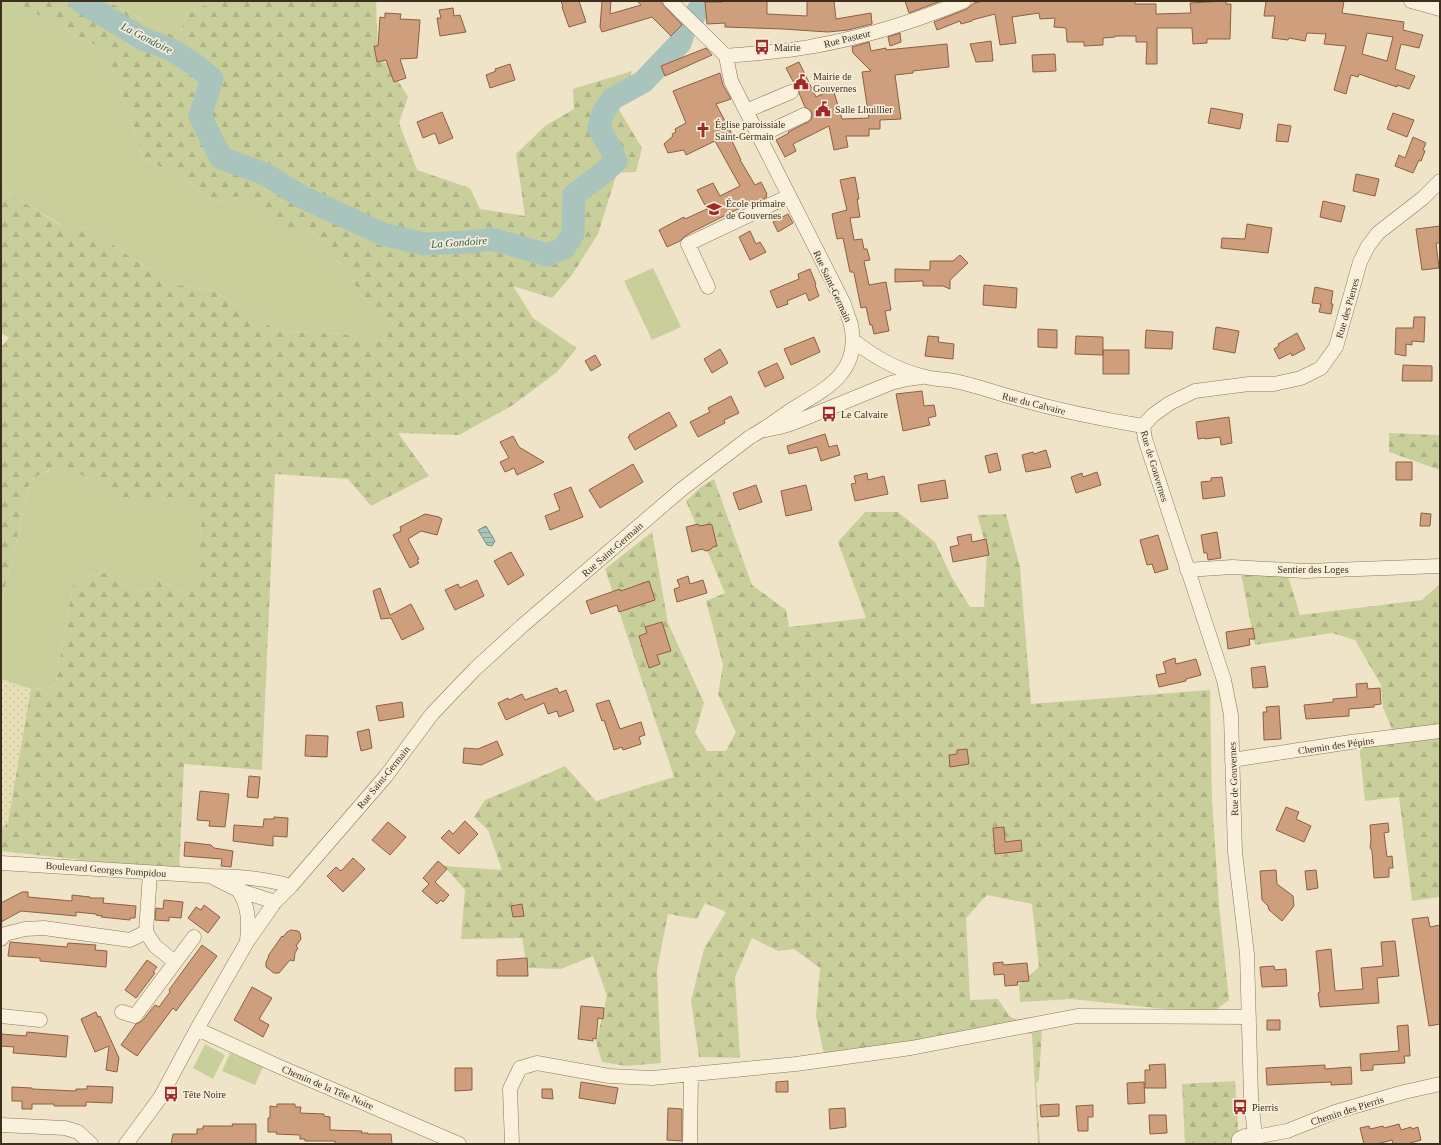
<svg xmlns="http://www.w3.org/2000/svg" width="1441" height="1145" viewBox="0 0 1441 1145" font-family="Georgia,serif">
	<style>
		.farmland { fill: url(#farmland-dots) }
		.green { fill: #c9cf9b }
		.forest { fill: url(#forest-firs) }
		.water { fill: url(#water-rules); stroke: #6f938a }
		.lines { fill: none; stroke-linecap: round; stroke-linejoin: round }
		.river { stroke: #a9c4bc; stroke-width: 23 }
		.building { fill: #cf9f7d; stroke: #8d5f41; fill-rule: evenodd }
		.minor-casing { stroke: #8d765c; stroke-width: 15 }
		.minor { stroke: #faf1dc; stroke-width: 14 }
		.labels { text-anchor: middle; stroke-width: 3.5; stroke-linejoin: round; paint-order: stroke }
		.street-label { font-size: 10px; fill: #3d2e20; stroke: #f7eed8 }
		.poi-label { font-size: 10px; fill: #3d2e20; stroke: #f7eed8; text-anchor: start }
		.water-label { font-size: 11px; font-style: italic; fill: #2f5d5a; stroke: #f7eed8 }
	</style>
	<defs>
		<pattern id="farmland-dots" width="8" height="8" patternUnits="userSpaceOnUse"><rect width="8" height="8" fill="#e6deb5"/><path d="M2 2h.1M6 6h.1" fill="none" stroke="#c6bf9b" stroke-width="1.8" stroke-linecap="round"/></pattern>
		<pattern id="forest-firs" width="22" height="20" patternUnits="userSpaceOnUse"><rect width="22" height="20" fill="#c9cf9b"/><path d="M5 1l3.5 6h-7zM16 11l3.5 6h-7z" fill="#aeb285"/></pattern>
		<pattern id="water-rules" width="6" height="5" patternUnits="userSpaceOnUse"><rect width="6" height="5" fill="#a9c4bc"/><path d="M0 2.5h6" fill="none" stroke="#8ba098"/></pattern>
	</defs>
	<rect width="100%" height="100%" fill="#f0e4c8"/>
	<path class="farmland" d="M1 679 31 689 8 822 1 830Z"/>
	<path class="green" d="M1 1H12L106 51 144 160 182 176 215 203 244 195 281 232H312L350 276 361 295 393 323 384 342 344 334 279 332 214 291 178 285 130 257 90 228 63 226 1 188Z
		M107 1H212L187 15 178 38Z
		M653 268 681 327 652 340 624 281Z
		M51 469 82 475 117 497 153 498 195 503 201 527 194 589 180 591 158 579 156 588 134 591 105 573 74 578 55 687 31 689 1 679V602L15 548 30 480Z
		M205 1044 225 1055 213 1079 193 1068Z
		M230 1053 263 1067 255 1085 222 1071Z"/>
	<path class="forest" d="M12 1H107L178 38 187 15 212 1H376L378 56 389 66 408 97 399 123 417 170 470 188 480 209 525 216 516 154 545 126 574 109 573 89 632 71 618 108 642 148 636 172 617 173 598 234 572 275 552 298 513 286 533 318 577 348 557 372 513 405 459 435 398 433 429 476 371 506 348 479 275 474 262 770 184 764 179 871 1 851V830L8 822 31 689 55 687 74 578 105 573 134 591 156 588 158 579 180 591 193 589 201 527 195 504 153 498 146 502 117 497 82 475 50 469 30 480 15 548 1 602V347L9 338 1 333V188L62 226 90 228 130 257 178 285 214 291 279 332 344 334 384 342 393 323 361 295 350 276 312 232H281L244 195 215 203 182 176 144 160 106 51Z
		M1389 433 1440 435V470L1389 452Z
		M714 479 752 585 786 610 789 627 866 618 838 542 865 512H898L935 542 951 576 970 607H984L987 549 977 515 1006 514 1020 567 1031 704 1210 690 1212 800 1219 905 1229 1000 1210 1014 1072 999 1020 1002 1019 985 1039 967 1032 904 987 895 966 918 970 1000 998 999 1009 1016 1042 1031 1039 1080 1036 1084 1040 1144H1038L1032 1034 990 1027 872 1050 824 1054 816 1016 820 968 794 949 778 951 752 938 735 977 740 1058 699 1057 691 1001 704 949 726 912 705 903 697 919 668 914 657 970 661 1063 626 1066 602 1062 596 1042 607 996 593 956 561 969 527 968 522 938 461 939 465 890 444 866 502 870 488 830 474 817 485 800 526 783 565 766 596 801 674 777 605 569 652 532 668 623 704 703 695 733 707 751H726L736 732 718 694 723 665 706 601 725 593 686 501 702 486Z
		M1287 573 1300 615 1422 600 1440 584V897L1412 901 1399 797 1365 801 1359 743 1392 729 1383 708 1381 685 1355 640 1332 633 1255 645 1241 574Z
		M1235 1081 1239 1144H1185L1182 1084Z"/>
	<path class="water" d="M486 526 495 541 492 546 487 545 478 530Z"/>
	<g class="lines">
		<path class="river" d="M80 1 143 39 170 49 197 66 212 79 200 116 221 158 265 174 302 197 383 234 424 244 469 242 491 239 548 255 564 248 573 234 574 195 603 173 616 161 611 149 599 128 602 115 612 99 643 82 680 43 685 28 702 5 703 1"/>
	</g>
	<path class="building" d="M561 1H579L586 22 569 27 562 7H563Z
		M602 1H611L610 14 641 5 637 1H660L682 25 671 36 652 17 602 32 600 27Z
		M722 1H767V14L807 16V1H834L836 19 871 13 872 24 848 30 828 32 783 29 725 27V23L707 24 705 2H722Z
		M905 1H941L909 13Z
		M983 1H1135V4H1156V14L1191 13 1190 3 1226 1V4H1231L1230 39H1207V43L1193 44 1192 28H1157V64H1146L1147 42H1136V36H1115V37L1103 38V45L1084 46V42H1067L1066 28 1054 27 1055 18 1040 19 1039 13 1012 17 1016 43 1000 45 995 14 972 20V21L961 24 960 21 937 30 934 22 967 9 974 3Z
		M1266 1H1344L1342 13 1404 22 1403 30 1423 35 1419 48 1401 44 1395 69 1415 76 1409 89 1397 85V87L1359 74 1358 77 1351 75 1346 94 1334 90 1346 46 1324 44 1326 34 1307 33 1305 41 1289 38 1288 40 1272 38 1275 16H1264ZM1367 33 1393 37 1387 61 1362 54Z
		M453 8 454 16 460 15 466 32 440 36 437 18H441L439 10Z
		M385 13 401 14 400 19 420 20 417 58 400 59 406 78 394 82 386 60 377 62 374 46H378L380 17 385 18Z
		M900 33 901 42 890 46 888 37Z
		M991 41 993 61 976 62 970 44Z
		M869 42 871 51 886 48V50L947 44 949 67 913 71V73L895 75 901 119 880 120V129H869V136H846L848 147 834 150 829 126 793 144 796 151 785 157 776 140 789 133 788 132 808 122 811 120 812 115 811 111 805 107 799 93V88L795 85 786 68 799 62 816 97 833 89 842 119 869 118 862 72 871 71 853 53 852 47Z
		M706 48 712 55 665 76 661 66Z
		M1055 54 1056 71 1033 72 1032 55Z
		M510 64 515 80 490 88 486 75 496 71 495 69Z
		M720 73 723 85 731 99 716 104 734 138 731 139 741 160H740L755 185 761 182 767 194 766 195 767 197 749 206 748 204 692 232 684 237 680 241 667 247 659 230 684 217 685 219 707 209 697 190 713 183 720 196 740 186 715 141 686 155 684 150 668 153 664 144 673 136 672 134 676 132 675 129 686 123 673 91Z
		M1211 108 1243 114 1240 129 1208 123Z
		M442 112 453 138 439 144 435 133 423 138 417 122Z
		M1393 113 1414 120 1407 137 1387 129Z
		M1278 124 1291 126 1288 142 1276 141Z
		M1413 137 1426 143 1423 150 1425 151 1421 161 1419 160 1413 173 1395 166 1399 155 1405 158Z
		M1356 174 1379 179 1375 196 1353 191Z
		M855 177 859 199H857L860 217 850 218 854 240 862 239 864 249H867L870 260 864 261 869 285 886 282 891 310 885 311 889 331 874 334 872 325H870L866 307 861 308 854 273 853 272H850L843 238 837 239 832 214 847 210 840 180Z
		M1323 201 1345 206 1341 222 1320 217Z
		M788 214 793 223 778 232 773 222Z
		M1247 224 1272 228 1268 253 1221 248 1222 238 1245 239Z
		M1440 226V243H1436L1439 268 1422 270 1416 229Z
		M750 231 756 244 760 242 766 252 750 260 739 237Z
		M960 255 968 263 950 280V289L943 286H923V281L895 282V269L930 270V261H953Z
		M810 269 816 284 815 285 819 296 809 301 806 293 787 301 788 304 777 308 770 291 799 279 798 274Z
		M984 285 1017 288 1016 308 983 305Z
		M1315 287 1333 291 1331 304H1333L1331 314 1319 312 1321 304 1312 303Z
		M1414 317H1425L1424 342 1412 341V345L1406 344V356L1395 354 1396 328H1413Z
		M1216 327 1239 331 1235 353 1213 349Z
		M1038 329 1057 330V348L1038 347Z
		M1146 330 1173 332 1172 349 1145 348Z
		M1297 333 1305 349 1292 356 1291 353 1279 359 1274 349 1279 346 1278 344Z
		M928 336 939 337 938 342 954 344 953 359 925 356Z
		M1076 336 1103 337V355L1075 354Z
		M814 337 820 352 791 365 784 349Z
		M720 349 728 363 712 373 704 359Z
		M1103 350H1129V374H1103Z
		M595 355 601 365 591 371 585 361Z
		M777 363 784 378 765 387 758 372Z
		M1403 365 1432 366V381H1402Z
		M922 391 924 406 934 405 936 416 928 418 930 425 903 431 896 394Z
		M731 396 739 413 724 420 725 423 698 437 690 422 710 412 708 408Z
		M669 412 677 426 635 450 628 437 630 436 629 435Z
		M1229 417 1232 443 1221 445 1220 437 1205 439V438L1198 439 1196 422Z
		M825 434 829 447 837 445 840 455 821 461 817 447 789 454 787 446Z
		M513 436 519 447 544 462 517 475 514 468 505 472 500 462 509 458 500 442Z
		M1046 450 1051 467 1026 472 1022 455 1033 452 1034 454Z
		M997 453 1001 470 989 473 985 456Z
		M1396 462H1412V480H1396Z
		M633 464 643 482 600 508 589 490Z
		M1097 472 1101 485 1076 493 1071 477 1082 473 1083 477Z
		M867 473 868 480 884 476 888 494 855 501 851 484 856 483 854 476Z
		M1222 477 1225 496 1203 499 1201 482 1211 481V478Z
		M945 480 948 498 921 502 918 485Z
		M756 485 762 502 739 510 733 493Z
		M806 485 812 510 786 516 781 491Z
		M571 487 583 517 550 530 545 516 560 510 554 494Z
		M1421 513 1431 514 1430 526H1420Z
		M425 514 439 517 442 519 437 535 421 531 408 539 419 559 417 560 419 563 410 568 393 535 401 531 400 527Z
		M698 524 699 526 710 524 712 525 717 546 713 547 710 550 706 551 702 549 692 552 686 527Z
		M1217 532 1221 558 1208 560 1207 553H1204L1201 535Z
		M971 534 972 542 986 539 989 555 953 562 950 547 959 545 957 537Z
		M1158 535 1168 569 1155 573 1152 564 1147 565 1140 540Z
		M511 552 524 575 508 585 494 561Z
		M688 576 690 584 703 580 707 593 677 602 674 589 680 587 677 580Z
		M477 580 484 596 455 610 445 590 458 584 460 588Z
		M649 581 655 600 619 612 617 605 591 614 586 601 620 589 621 591Z
		M380 588 390 615 411 604 424 629 402 640 391 618 381 619 373 591Z
		M662 622 671 651 657 655 660 664 649 668 639 636 647 633 645 627Z
		M1253 628 1255 639H1249L1250 645 1228 649 1226 632Z
		M1175 658 1176 664 1196 659 1201 675 1186 679V681L1159 687 1156 675 1166 673 1163 662Z
		M1265 666 1268 687 1253 688 1251 668Z
		M1367 683 1368 689 1380 688 1381 704 1374 705V707L1349 709V716L1306 719 1304 705 1333 702V699L1357 697 1356 684Z
		M557 688 559 693 566 690 574 711 559 717 557 711 548 714 544 703 506 720 498 703 508 698 509 700 522 694 525 700Z
		M609 700 620 729 641 722 645 735 639 737 641 744 623 750 622 747 614 750 604 720 602 721 596 704Z
		M402 702 404 717 379 721 376 706Z
		M1279 706 1281 739 1264 740 1263 712H1267L1266 707Z
		M369 729 372 748 361 751 357 732Z
		M306 735 328 736 327 757 305 756Z
		M497 741 503 755 481 765 463 763 464 748 478 749Z
		M967 749 969 764 950 767 949 755 957 754V750Z
		M249 776 260 777 258 798 247 797Z
		M200 791 229 794 225 827 209 826 210 821 197 820Z
		M1286 807 1299 812 1296 819 1311 826 1304 842 1276 830Z
		M274 817 288 818 287 837 273 836V846L233 841 234 825 263 827 264 819H274Z
		M465 821 478 834 459 854 441 838 449 830 453 834Z
		M388 822 406 837 390 855 372 840Z
		M1388 823 1389 832 1384 833 1387 857 1392 856 1393 868H1389V877L1374 878 1372 851 1370 847 1371 840 1370 825Z
		M1004 827 1005 842 1021 840 1022 851 995 854 993 828Z
		M185 842 211 845 214 848 233 851 231 867 221 866 222 859 184 856Z
		M353 858 365 869 343 892 327 876 336 867 341 871Z
		M438 861 447 869 435 882 449 895 443 902 441 900 437 904 422 891 429 884 423 878Z
		M1276 870 1277 884 1293 896 1294 906 1282 921 1269 910 1268 906 1262 900 1260 871Z
		M1316 870 1318 888 1307 890 1305 871Z
		M22 892H28V897L72 901V895L90 897V898H104L103 903 136 906 135 918H130V920L101 917 102 916 96 915V914L76 912V916L21 911 1 922V903Z
		M164 900 183 902 181 918 169 917V921L155 920 156 908 163 909Z
		M522 904 524 916 513 917 511 906Z
		M204 905 220 917 208 933 188 918 196 907 201 910Z
		M1428 917 1430 927 1440 925V1024L1429 1026 1412 919Z
		M291 930 298 931 300 933 301 939 296 946 298 948 295 953 294 961 290 960 279 973H274L266 967V962L269 956H268L282 936 283 937 287 932Z
		M1395 941 1399 976 1377 978 1379 1003 1320 1007 1318 993 1320 992 1316 951 1331 949 1335 991 1363 989 1361 968 1383 966 1381 942Z
		M10 942 67 947 68 943 96 945 95 950 107 951 106 967 40 961V958L8 956Z
		M202 945 217 956 176 1011 173 1008 137 1056 121 1045 136 1024 142 1021 155 1005 159 1007 170 992 169 990Z
		M527 958 528 976H497V960Z
		M147 960 157 967 153 972 155 973 136 998 125 990Z
		M1003 962V965L1027 963 1029 981 1017 982 1018 985 1005 986 1004 974 994 975 993 963Z
		M1274 966 1275 970 1286 969 1287 986 1262 987 1260 967Z
		M252 987 272 998 259 1019 269 1025 263 1037 234 1020Z
		M581 1006 604 1008 603 1019 598 1018 596 1039 593 1038V1041L578 1039Z
		M96 1012 98 1017 100 1016 119 1058 117 1072 106 1070 109 1046 95 1052 81 1019Z
		M1267 1020H1280V1030H1267Z
		M1408 1025 1410 1056H1404L1405 1063 1373 1065V1070L1361 1071 1360 1054 1399 1051 1397 1026Z
		M27 1032 68 1036 66 1057 13 1053 14 1047 1 1046V1034L26 1036Z
		M1165 1064 1166 1088H1145V1070H1150L1149 1065Z
		M1325 1065V1069L1351 1067 1352 1084 1331 1085V1082L1267 1085 1266 1068Z
		M455 1068H472V1090L455 1091Z
		M788 1081V1092H776V1082Z
		M581 1082 618 1088 615 1104 579 1098Z
		M1144 1082 1145 1103 1128 1104 1127 1083Z
		M87 1086 113 1087 112 1103 86 1102V1106H54V1104H32V1109H22V1101H12V1087L32 1088V1089L76 1091V1089H87Z
		M542 1089H552L553 1099 542 1098Z
		M277 1104H295V1107H301L300 1113 324 1114V1116L330 1117V1130L362 1131 361 1133H368V1134H391L392 1144H335V1141H305V1139H300V1135L276 1134 277 1132H268V1118H270V1106L277 1107Z
		M1059 1104V1116L1041 1117 1040 1105Z
		M1093 1105V1117H1088V1131H1078L1076 1106Z
		M668 1108 682 1109V1141L667 1140Z
		M845 1108 846 1127 830 1129 829 1109Z
		M1149 1115H1166L1167 1133 1150 1134Z
		M232 1124H256V1144H171L173 1134H197V1129H203V1126H233Z
		M1399 1124 1401 1130 1411 1127 1412 1129 1418 1127 1421 1140 1407 1144H1393L1392 1140 1377 1144H1364L1360 1128 1369 1126 1370 1129 1383 1126 1384 1128Z"/>
	<g class="lines">
		<g class="minor-casing">
			<path id="minor" d="M1411 1 1440 9
				M726 56C755 53 785 52 814 46 865 37 916 21 964 1
				M746 111 791 92
				M759 136 804 115
				M708 287 688 244 789 196
				M853 340C874 357 899 371 926 377 937 380 948 379 959 382 978 386 996 393 1015 398 1057 410 1100 419 1143 426
				M1143 426 1145 439 1224 680 1231 715 1235 852 1247 954 1251 1097 1255 1137V1144
				M1143 426 1153 415 1170 403 1195 391 1249 384H1274L1301 378 1321 368 1336 347 1360 262 1368 246 1378 233 1423 198 1440 181
				M766 430 780 427 793 423 891 383 907 379 922 377
				M1187 570 1232 567 1305 571 1440 566
				M1232 760 1351 742 1440 731
				M1 863 210 876C238 876 264 878 291 886
				M214 878 238 890 275 902
				M238 890C249 906 249 922 247 941
				M146 932 155 946 175 962
				M1 939 5 934 25 929 44 928 130 940 146 932 150 873
				M122 1012 135 1016 194 937
				M1 1016 40 1020
				M197 1029 278 1066 459 1144
				M1 1125 65 1128 78 1132 91 1144
				M126 1144 160 1098 197 1029 247 942 275 902 291 886 386 776 432 714 475 669 522 626 682 489 750 437C765 429 779 418 794 408 828 388 861 371 851 325 849 318 846 311 844 304L731 81 726 56 670 1
				M512 1144 510 1089 520 1068 537 1063 609 1076 652 1078 796 1064 911 1048 1077 1016 1249 1017
				M690 1144 691 1074
				M1239 1144V1139L1245 1136 1255 1137 1287 1131 1335 1112 1404 1092 1440 1084"/>
		</g>
		<use href="#minor" class="minor"/>
	</g>
	<defs>
		<g id="bus-bare" transform="scale(1.2)"><path d="M-5-6H5V4H4V6H2V4H-2V6H-4V4H-5ZM-3.5-4V0h7V-4ZM-3.5 1.2v1.5H-2V1.2ZM2 1.2v1.5H3.5V1.2Z" fill="#9e2a2b" stroke="#f7eed8" stroke-width="2.5" paint-order="stroke"/></g>
		<g id="civic-bare" transform="scale(1.2)"><path d="M-.6-6.5H3V-4.5H.6V-3L4-1V1h2V6H-6V1h2V-1L-.6-3ZM-1.2 2.5V6h2.4V2.5Z" fill="#9e2a2b" stroke="#f7eed8" stroke-width="2.5" paint-order="stroke"/></g>
		<g id="church-bare" transform="scale(1.2)"><path d="M-1.2-6h2.4v3.5h3.3v2.4h-3.3V6h-2.4V-.1h-3.3v-2.4h3.3Z" fill="#9e2a2b" stroke="#f7eed8" stroke-width="2.5" paint-order="stroke"/></g>
		<g id="school-bare" transform="scale(1.2)"><path d="M0-5L7-2L0 1L-7-2ZM-4 1L0 2.5L4 1V4Q0 6-4 4Z" fill="#9e2a2b" stroke="#f7eed8" stroke-width="2.5" paint-order="stroke"/></g>
	</defs>
	<g fill-rule="evenodd">
		<use href="#bus-bare" x="762" y="47"/>
		<use href="#civic-bare" x="801" y="82"/>
		<use href="#civic-bare" x="823" y="109"/>
		<use href="#church-bare" x="703" y="130"/>
		<use href="#school-bare" x="714" y="209"/>
		<use href="#bus-bare" x="829" y="414"/>
		<use href="#bus-bare" x="171" y="1094"/>
		<use href="#bus-bare" x="1240" y="1107"/>
	</g>
	<g class="labels">
		<g class="street-label">
			<text transform="translate(847 38) rotate(-14)" y="4">Rue Pasteur</text>
			<text transform="translate(833 286) rotate(65)" y="4">Rue Saint-Germain</text>
			<text transform="translate(1347 308) rotate(-74)" y="4">Rue des Pierres</text>
			<text transform="translate(1034 403) rotate(14)" y="4">Rue du Calvaire</text>
			<text transform="translate(1155 466) rotate(73)" y="4">Rue de Gouvernes</text>
			<text transform="translate(612 549) rotate(-41)" y="4">Rue Saint-Germain</text>
			<text x="1313" y="573">Sentier des Loges</text>
			<text transform="translate(1336 745) rotate(-8)" y="4">Chemin des Pépins</text>
			<text transform="translate(383 777) rotate(-51)" y="4">Rue Saint-Germain</text>
			<text transform="translate(1233 779) rotate(-92)" y="4">Rue de Gouvernes</text>
			<text transform="translate(106 869) rotate(4)" y="4">Boulevard Georges Pompidou</text>
			<text transform="translate(328 1087) rotate(23)" y="4">Chemin de la Tête Noire</text>
			<text transform="translate(1347 1110) rotate(-18)" y="4">Chemin des Pierris</text>
		</g>
		<g class="poi-label">
			<text x="774" y="51">Mairie</text>
			<text x="813" y="80">Mairie de<tspan x="813" dy="12">Gouvernes</tspan></text>
			<text x="835" y="113">Salle Lhuillier</text>
			<text x="715" y="128">Église paroissiale<tspan x="715" dy="12">Saint-Germain</tspan></text>
			<text x="726" y="207">École primaire<tspan x="726" dy="12">de Gouvernes</tspan></text>
			<text x="841" y="418">Le Calvaire</text>
			<text x="183" y="1098">Tête Noire</text>
			<text x="1252" y="1111">Pierris</text>
		</g>
		<g class="water-label">
			<text transform="translate(147 38) rotate(27)" y="4">La Gondoire</text>
			<text transform="translate(459 242) rotate(-4)" y="4">La Gondoire</text>
		</g>
	</g>
	<rect width="1441" height="1145" fill="none" stroke="#3d2e20" stroke-width="4"/>
</svg>
